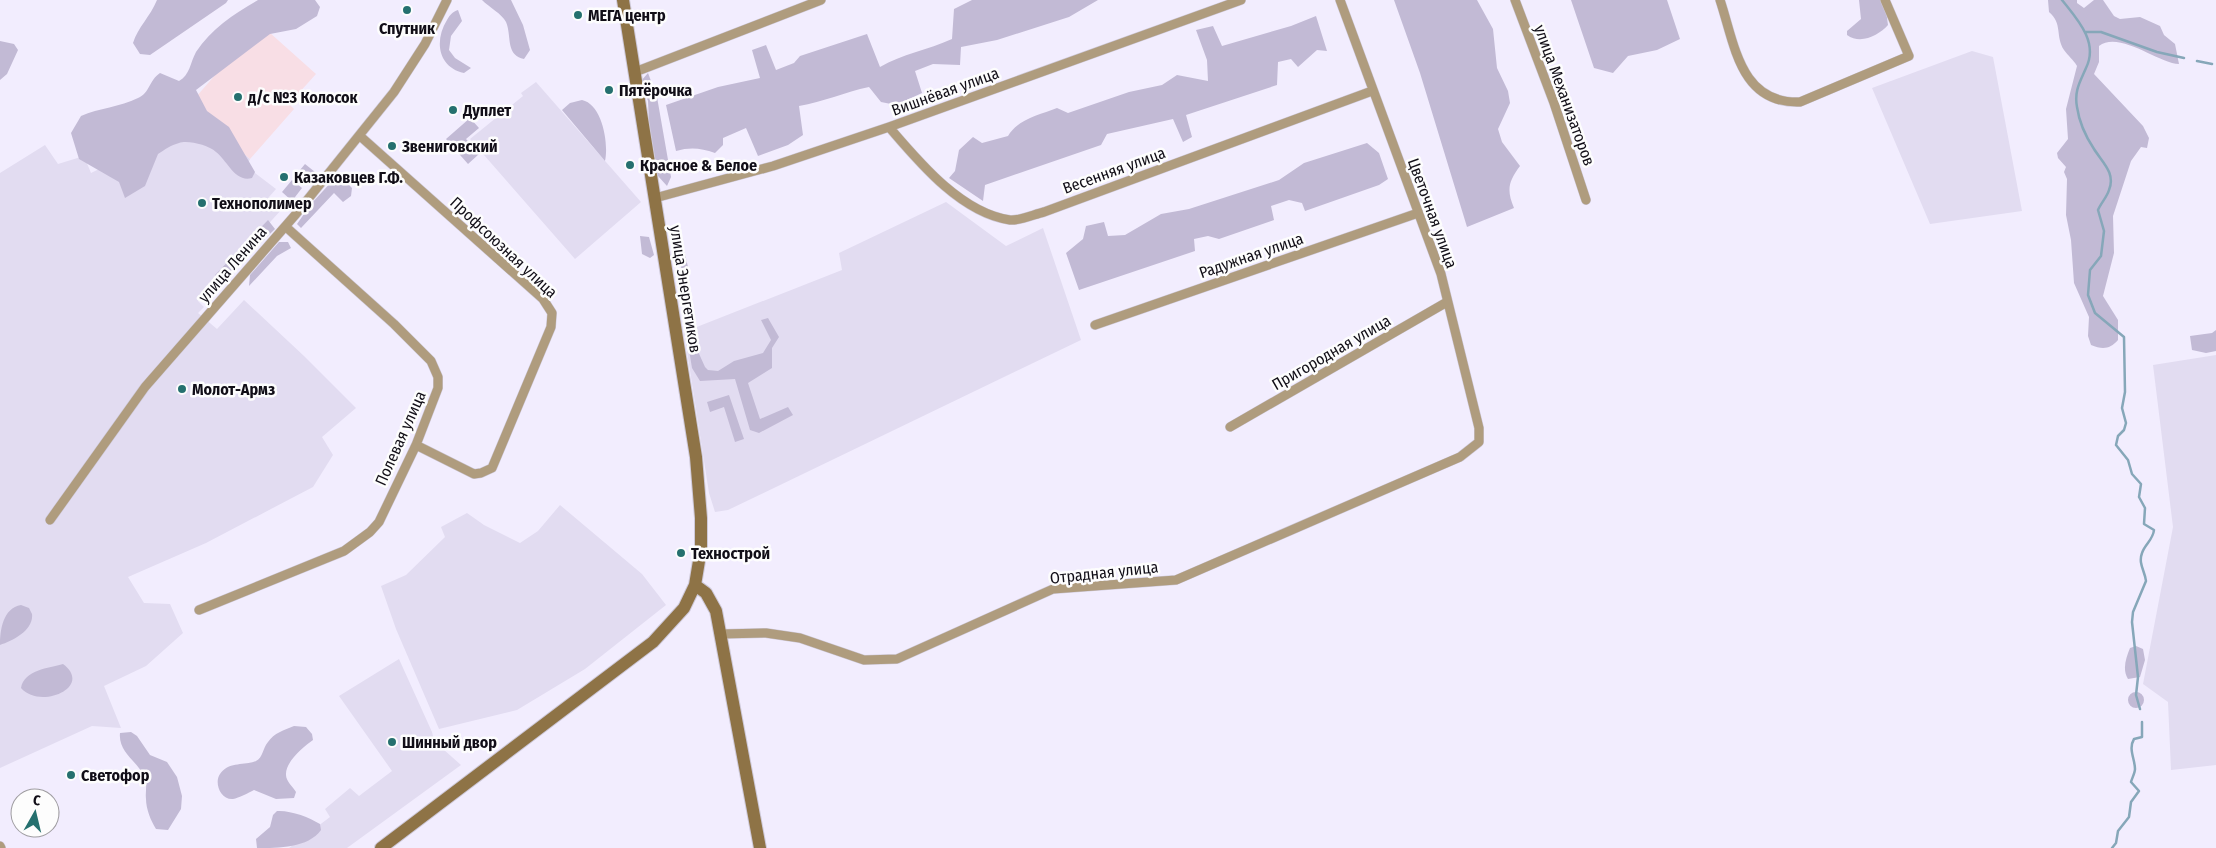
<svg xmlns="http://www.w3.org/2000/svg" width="2216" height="848" viewBox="0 0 2216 848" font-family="'Fira Sans Condensed',sans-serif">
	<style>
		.built { fill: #e2dcf1 }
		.education { fill: #f8dee5 }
		.green { fill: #c2bad5 }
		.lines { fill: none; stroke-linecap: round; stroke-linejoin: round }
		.stream { stroke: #86a7b9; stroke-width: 2.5 }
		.street-casing { stroke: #cec9d9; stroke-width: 10 }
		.secondary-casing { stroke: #cec9d9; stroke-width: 14 }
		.street { stroke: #af9c7e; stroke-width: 9 }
		.secondary { stroke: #8e7346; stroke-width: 12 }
		.poi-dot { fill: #25706f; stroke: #fdfdfd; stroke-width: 2 }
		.labels { text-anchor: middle; stroke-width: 5; stroke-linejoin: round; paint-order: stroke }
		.poi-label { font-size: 16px; font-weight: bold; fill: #110e17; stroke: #fdfdfd; text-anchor: start }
		.street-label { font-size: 16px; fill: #110e17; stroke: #fdfdfd }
	</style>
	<rect width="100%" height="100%" fill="#f2edfe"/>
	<path class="built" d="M1972 51 1993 57 2022 211 1930 224 1872 88Z
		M536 82 641 202 575 259 470 139 523 96 521 93Z
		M205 117 250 159 246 166 276 189 269 197 282 209 198 301 204 307 198 313 217 329 244 300 304 356 356 408 322 437 333 455 313 487 206 543 128 577 144 603 170 604 183 633 146 666 104 686 121 728 92 726 0 768V173L45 145 58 164 84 156 91 173Z
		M946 202 1006 246 1043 228 1081 340 728 510 715 512 709 493 684 332 842 270 839 253Z
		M2216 355V765L2171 770 2168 702 2143 684 2173 527 2153 365Z
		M560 505 642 574 666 605 585 669 517 710 439 729 396 629 381 586 406 575 445 537 441 527 467 513 484 525 520 543 538 531Z
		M399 659 432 732 434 741 461 765 347 848H289L330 817 325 809 350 788 359 796 392 771 339 696Z"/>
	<path class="education" d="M260 24 316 74 289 104 294 109 250 159 188 106Z"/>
	<path class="green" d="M157 0H228L226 3 150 55 140 54 133 43C138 27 150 17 157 0Z
		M258 0H315L320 7 317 16 296 29 270 34 196 90 207 111 229 127 255 172 252 178C235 183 227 160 216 152 208 145 188 140 179 143 171 145 164 150 158 154L145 186 125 198 119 182 79 159 71 133 81 116C99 108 120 107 138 98 150 93 149 80 160 73L179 81C190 75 190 63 196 52 211 29 235 13 258 0Z
		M482 0H511L523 25 530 50 524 59C505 55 512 36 506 22 502 14 489 7 482 0Z
		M972 0H1098L1069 17 997 40 961 47 960 65 933 64 915 71 922 93 896 105 881 102 869 87C845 92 823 102 799 106L803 135 788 145 758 156 746 128 723 138V145L715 153C701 148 690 147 676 151L666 105 718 87 760 78 752 50 766 45 776 70 794 63 800 56 867 34 880 67C902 54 928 50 952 39L954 9Z
		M1394 0H1477L1493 29 1497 68 1508 91 1510 103 1498 129 1502 142 1520 166C1509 181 1506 189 1514 208L1467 227 1420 73Z
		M1571 0H1667L1680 39 1657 50 1628 56 1613 73 1594 68Z
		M1859 0H1881L1886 11 1888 25C1879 35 1861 45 1847 35V31L1861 19Z
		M2048 0H2077V3L2084 8 2094 0H2103L2114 16 2120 19 2140 17 2160 26 2164 35 2175 44 2179 64C2158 63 2119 30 2099 46V62L2094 74 2143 126 2149 138 2147 148 2141 147 2131 161 2113 216 2114 253 2103 296 2118 320V340C2110 349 2103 350 2091 345L2088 336 2089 317 2074 283 2071 240 2066 215 2067 179 2064 172 2066 167 2058 158 2057 153 2068 139 2066 109 2077 66C2073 59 2068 56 2064 50 2055 36 2063 24 2049 12Z
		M458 10 462 21 451 36 449 50 455 58 471 68 464 73C438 67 434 41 447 20 450 15 452 12 458 10Z
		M1316 16 1327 51 1317 50 1298 67 1291 59 1278 62 1277 85 1186 115 1192 137 1183 142 1173 119 1107 134 1101 145 985 185 983 201 949 178 955 171 959 150 973 137 982 143 1008 136C1018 119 1039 115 1057 108L1068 113 1129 92 1162 85 1177 75 1208 81 1207 60 1196 30 1213 26 1222 46 1291 26Z
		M0 41 14 44 18 50 7 74 0 80Z
		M648 73 657 97 671 177 667 186 658 176 649 124 648 101 641 81Z
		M582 100C602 104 609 143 605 161L562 110 570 103Z
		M470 118 479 128 466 139 479 154 468 164 446 139Z
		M1367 143 1379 153 1388 179 1379 185 1305 211 1302 203 1289 200 1271 206 1274 220 1219 239 1208 236 1194 239 1195 251 1079 290 1066 253 1083 239 1086 226 1104 222 1108 236 1125 235 1161 214 1189 209 1279 180 1304 163Z
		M305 164 315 172 305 184 295 176Z
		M334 179 346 182 352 188 351 196 343 202 334 193 301 228 297 224 311 204Z
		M292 180 302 188 292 201 282 192Z
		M268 220 275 229 235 268 225 280 215 275Z
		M675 229 680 230 689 272 687 277 683 275 673 235Z
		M640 236 649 237 654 255 650 258 642 254Z
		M279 242H288L291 248 277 256 249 286 250 275Z
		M768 318 779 337 772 348V368L748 383 760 419 788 407 793 415 759 433 750 430 735 379 700 381 692 368 689 350 691 347H696L705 367 708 370 718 371 734 361 763 353 771 340 761 320Z
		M2216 330V351L2206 353 2192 350 2190 336 2212 333Z
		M729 395 744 439 735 442 724 407 710 412 707 402Z
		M21 605 29 608 32 614C34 630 13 641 0 645 0 630 3 608 21 605Z
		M2136 646 2143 649 2145 660 2140 677 2128 679C2122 669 2126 658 2130 648Z
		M63 664C94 687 40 710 21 688 24 670 49 668 63 664Z
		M2128 700a8 8 0 1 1 16 0a8 8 0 1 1-16 0Z
		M294 726 306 727 312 734 313 740C304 746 285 762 286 775 286 781 293 787 296 792L294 798 276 799 254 790C248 793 239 798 233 799 220 800 214 782 220 774 229 761 244 766 256 761 263 758 263 747 268 742 274 733 284 730 294 726Z
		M131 732 137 736 150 755 167 762 177 777 182 796 181 809 168 830 156 829C151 821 146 809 146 799 145 791 148 785 144 776 137 761 118 752 120 733Z
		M277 811C290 810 309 817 320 824L321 830C308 848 279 848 257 848L256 839 270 827 273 815Z"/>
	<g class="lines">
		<path class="stream" d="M2062 0C2077 19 2099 42 2086 68 2080 82 2074 91 2077 107 2079 121 2086 137 2094 149 2102 162 2116 173 2109 190 2107 197 2101 203 2098 210L2104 231 2101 256 2090 270 2088 295 2095 313 2124 337 2125 392 2122 408 2126 423 2124 430 2118 436 2116 445 2128 460 2132 474 2141 484 2139 497 2145 508 2144 524 2154 530C2153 540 2145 544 2142 553 2138 564 2145 571 2146 581L2133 612 2132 622 2138 677 2136 695 2140 709
			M2085 32H2101L2157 52 2184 58
			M2197 61 2212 64
			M2112 848 2116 843 2118 831 2129 817 2131 802 2139 791 2131 782C2132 778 2135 773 2135 769 2135 759 2128 749 2134 739L2142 737V722"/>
		<g class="street-casing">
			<path id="street" d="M1515 0 1554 103 1586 200
				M1720 0C1735 45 1740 104 1800 102L1909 56 1885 0
				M635 72 821 0
				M889 127C919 162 961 213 1010 220 1020 221 1035 214 1044 212L1372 91
				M360 136 543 299 552 313 551 327 492 468 481 473 474 474 416 445
				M655 198 773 166 889 127 1241 0
				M1095 325 1418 213
				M1230 427 1447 302
				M50 520 145 387 296 214 394 92 425 44 447 0
				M199 610 344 551 370 532 379 522 416 445 438 388V377L431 361 394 324 286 227
				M721 634 766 633 800 638 864 660 897 659 1053 589 1176 580 1460 457 1479 442V428L1441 274 1340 0
				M0 846 1 848"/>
		</g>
		<g class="secondary-casing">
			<path id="secondary" d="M695 585 706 593 716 611 760 848
				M381 848 653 642 684 608 695 585 701 549V518L696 457 623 0"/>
		</g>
		<use href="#street" class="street"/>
		<use href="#secondary" class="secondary"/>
	</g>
	<g class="poi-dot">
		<circle cx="407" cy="10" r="5"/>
		<circle cx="578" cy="15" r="5"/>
		<circle cx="609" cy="90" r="5"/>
		<circle cx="238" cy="97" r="5"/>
		<circle cx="453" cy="110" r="5"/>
		<circle cx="392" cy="146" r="5"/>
		<circle cx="630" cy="165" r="5"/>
		<circle cx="284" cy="177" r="5"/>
		<circle cx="202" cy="203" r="5"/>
		<circle cx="182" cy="389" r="5"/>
		<circle cx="681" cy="553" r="5"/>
		<circle cx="392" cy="742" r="5"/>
		<circle cx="71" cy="775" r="5"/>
	</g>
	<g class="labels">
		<g class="poi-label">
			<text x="588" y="21">МЕГА центр</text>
			<text x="407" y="34" text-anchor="middle">Спутник</text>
			<text x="619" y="96">Пятёрочка</text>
			<text x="248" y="103">д/с №3 Колосок</text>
			<text x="463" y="116">Дуплет</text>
			<text x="402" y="152">Звениговский</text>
			<text x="640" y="171">Красное &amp; Белое</text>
			<text x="294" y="183">Казаковцев Г.Ф.</text>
			<text x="212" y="209">Технополимер</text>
			<text x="192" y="395">Молот-Армз</text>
			<text x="691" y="559">Технострой</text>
			<text x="402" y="748">Шинный двор</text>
			<text x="81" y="781">Светофор</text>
		</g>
		<g class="street-label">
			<text transform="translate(945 91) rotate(-20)" y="6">Вишнёвая улица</text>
			<text transform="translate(1565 95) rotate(70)" y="6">улица Механизаторов</text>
			<text transform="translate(1114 170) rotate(-20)" y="6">Весенняя улица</text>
			<text transform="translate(1433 213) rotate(70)" y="6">Цветочная улица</text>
			<text transform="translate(504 247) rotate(43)" y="6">Профсоюзная улица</text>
			<text transform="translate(1251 255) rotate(-19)" y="6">Радужная улица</text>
			<text transform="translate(232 264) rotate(-49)" y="6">улица Ленина</text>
			<text transform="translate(686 289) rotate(81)" y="6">улица Энергетиков</text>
			<text transform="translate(1331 352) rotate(-30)" y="6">Пригородная улица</text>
			<text transform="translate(400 438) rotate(-66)" y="6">Полевая улица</text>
			<text transform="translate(1104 572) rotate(-6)" y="6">Отрадная улица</text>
		</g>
	</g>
	<g transform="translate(35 813) rotate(8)"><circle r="24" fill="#fdfdfd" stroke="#9f9da1"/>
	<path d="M0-4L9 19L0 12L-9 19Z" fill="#25706f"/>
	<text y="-8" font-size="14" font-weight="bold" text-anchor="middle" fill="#110e17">С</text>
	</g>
</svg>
